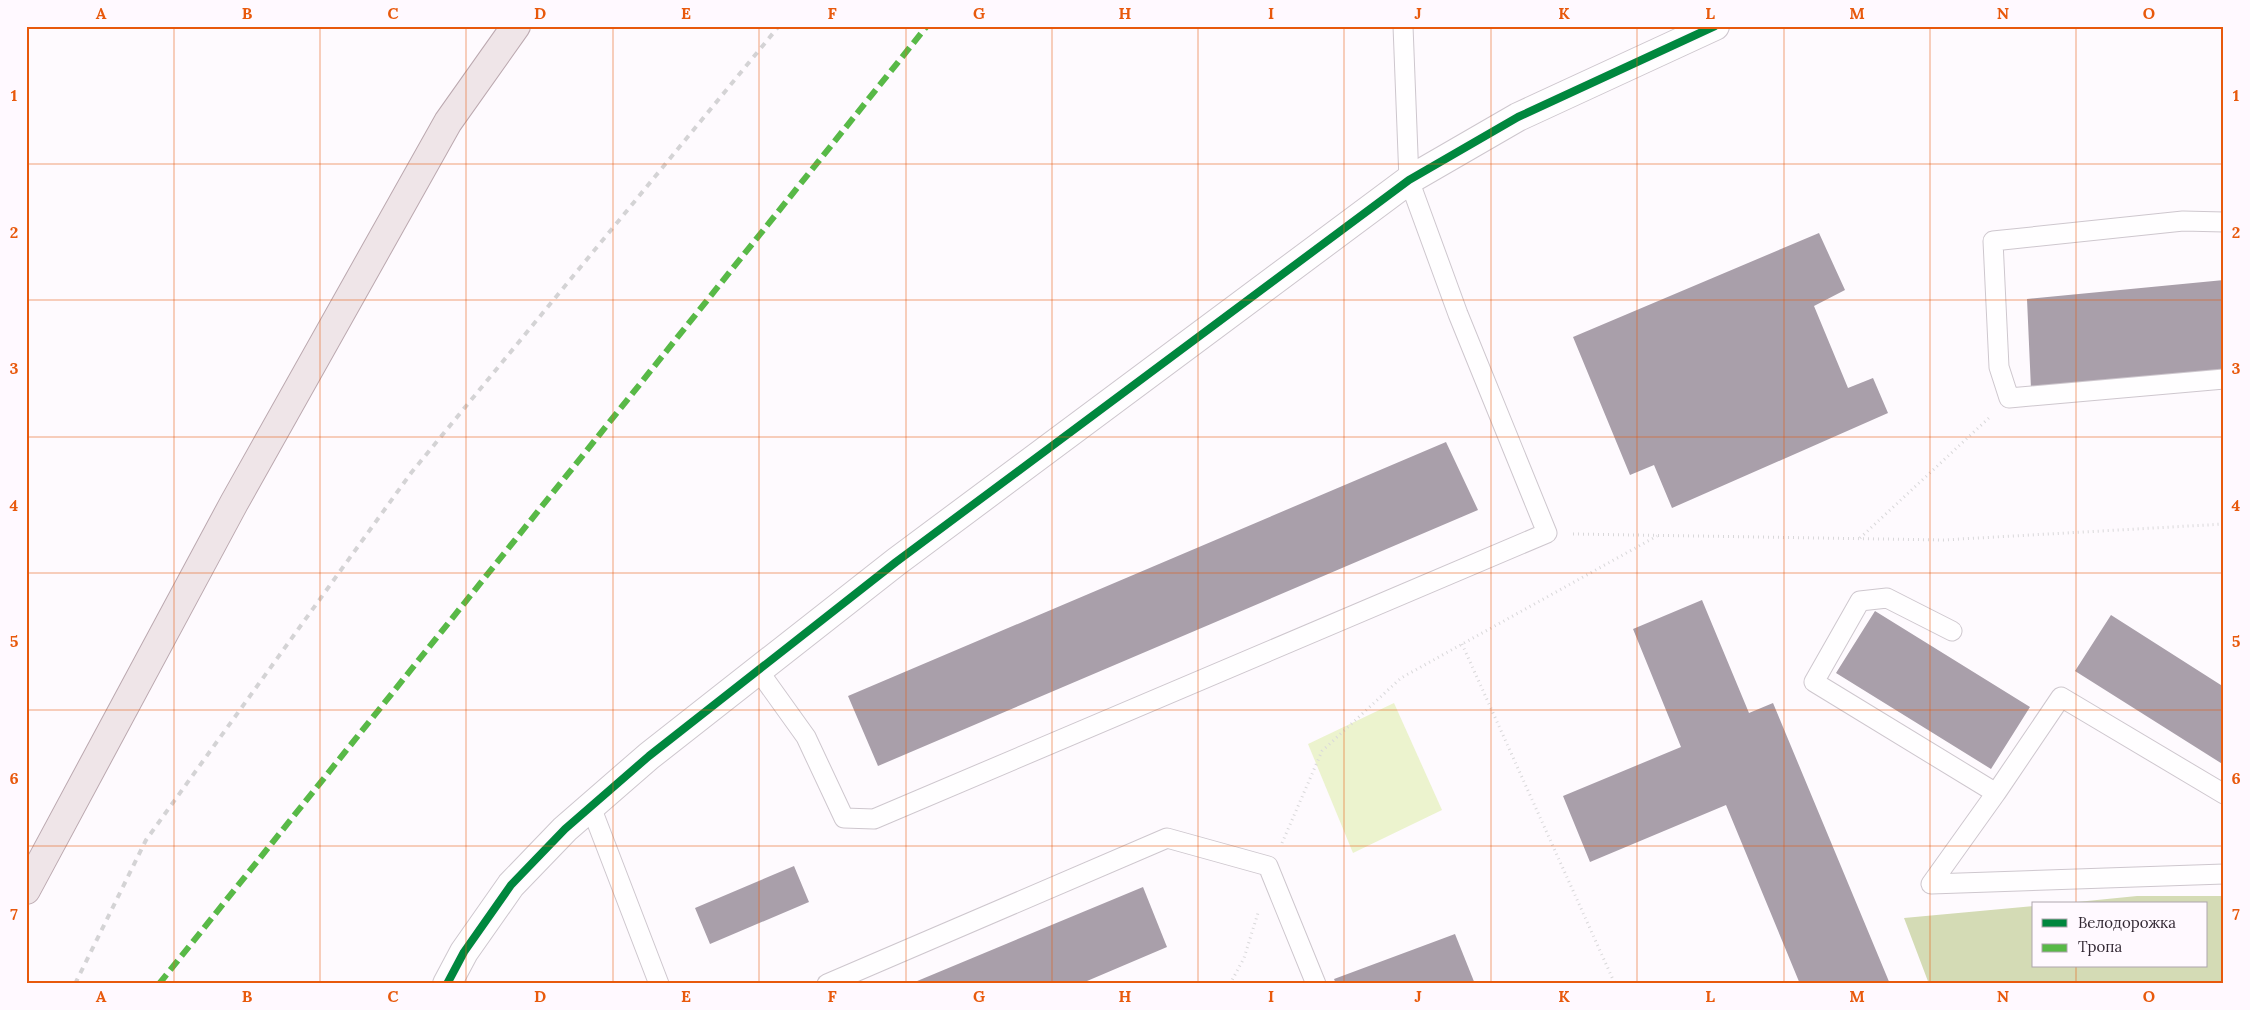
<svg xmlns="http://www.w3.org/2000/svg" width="2250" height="1010" viewBox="0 0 2250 1010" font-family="Lora,serif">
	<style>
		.green { fill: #ecf3ce }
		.forest { fill: #d4dbb5 }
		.building { fill: #a99faa }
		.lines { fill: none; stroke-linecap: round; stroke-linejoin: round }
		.lane-casing { stroke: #cec7ce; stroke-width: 21 }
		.secondary-casing { stroke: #cec7ce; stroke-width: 30 }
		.primary-casing { stroke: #bba8af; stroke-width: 30 }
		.path { stroke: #d9d8da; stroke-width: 3; stroke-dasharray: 1 4; stroke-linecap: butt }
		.lane { stroke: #fffeff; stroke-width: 19 }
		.secondary { stroke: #fffeff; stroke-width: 28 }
		.primary { stroke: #efe5e8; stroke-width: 28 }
		.rail { stroke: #d4d3d5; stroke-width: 4; stroke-dasharray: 6 6; stroke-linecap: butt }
		.quiet { stroke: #58b947; stroke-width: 6; stroke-dasharray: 12 6; stroke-linecap: butt }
		.cycleway-casing { stroke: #fff9ff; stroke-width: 11 }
		.cycleway { stroke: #00873e; stroke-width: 8 }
		.grid { fill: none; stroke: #e8590c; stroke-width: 1; stroke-opacity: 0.55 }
		.neatline { fill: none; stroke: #e8590c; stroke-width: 2 }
		.grid-label { font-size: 16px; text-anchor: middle; font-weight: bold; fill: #e8590c }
	</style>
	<rect width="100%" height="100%" fill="#fefafe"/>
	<path class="green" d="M1394 703 1442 810 1353 853 1308 744Z"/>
	<path class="forest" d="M2137 896H2224V984H1929L1904 918 2034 906V966H2206V904H2057Z"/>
	<path class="building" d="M1819 233 1845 290 1814 306 1848 388 1873 378 1888 413 1672 508 1654 465 1630 475 1573 337Z
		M2224 280V370L2031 389 2027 299Z
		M1446 442 1478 510 878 766 848 696Z
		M1702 600 1749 713 1773 703 1890 984H1800L1726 805 1590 862 1563 796 1681 747 1633 629Z
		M1875 611 2030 707 1991 769 1836 673Z
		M2111 615 2224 687V765L2075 671Z
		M794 866 809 902 710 944 695 908Z
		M1143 887 1167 947 1080 984H910Z
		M1455 934 1475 984H1336L1334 979Z"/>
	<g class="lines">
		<g class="lane-casing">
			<path id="lane" d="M2224 222 2183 221 1993 241 1999 367 2009 398 2224 379
				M1952 631 1887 598 1860 601 1814 682 1996 793 2061 697 2224 794
				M758 670 806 737 844 818 874 819 1547 533 1458 314 1409 180 1403 26
				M1996 793 1931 884 2224 874
				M591 807 659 984
				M827 984 1167 838 1268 866 1316 984"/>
		</g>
		<g class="secondary-casing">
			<path id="secondary" d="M447 984 464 952 511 885 565 829 649 756 896 562 1409 180 1518 117 1715 26"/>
		</g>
		<g class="primary-casing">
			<path id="primary" d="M26 890 234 503 448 122 516 26"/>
		</g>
		<path class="path" d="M1573 534 1943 540 2224 524
			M1860 538 1991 416
			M1462 644 1615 984
			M1282 843 1322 751 1401 678 1657 536
			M1230 984 1244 958 1258 913"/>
		<use href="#lane" class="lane"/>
		<use href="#secondary" class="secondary"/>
		<use href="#primary" class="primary"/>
		<path class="rail" d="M75 984 146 840 411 473 779 26"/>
		<path class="quiet" d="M159 984 927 26"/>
		<g class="cycleway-casing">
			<path id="cycleway" d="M447 984 464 952 511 885 565 829 649 756 896 562 1409 180 1518 117 1715 26"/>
		</g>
		<use href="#cycleway" class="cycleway"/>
	</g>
	<path class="grid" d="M174 26V984M320 26V984M466 26V984M613 26V984M759 26V984M906 26V984M1052 26V984M1198 26V984M1344 26V984M1491 26V984M1637 26V984M1784 26V984M1930 26V984M2076 26V904M26 164H2224M26 300H2224M26 437H2224M26 573H2224M26 710H2224M26 846H2224M2076 966V984"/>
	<rect width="2250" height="1010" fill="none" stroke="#fff9ff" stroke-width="55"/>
	<rect x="2032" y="902" width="175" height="65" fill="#fff9ff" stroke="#ada5ad"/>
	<rect x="2042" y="919" width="25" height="8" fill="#00873e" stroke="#ada5ad"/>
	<text x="2078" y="928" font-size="15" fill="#322833">Велодорожка</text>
	<rect x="2042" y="944" width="25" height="8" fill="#58b947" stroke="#ada5ad"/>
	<text x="2078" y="952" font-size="15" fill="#322833">Тропа</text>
	<rect x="28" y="28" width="2194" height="954" class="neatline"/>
	<g class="grid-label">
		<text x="101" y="19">A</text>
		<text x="247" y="19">B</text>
		<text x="393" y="19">C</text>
		<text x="540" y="19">D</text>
		<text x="686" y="19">E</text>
		<text x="832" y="19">F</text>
		<text x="979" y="19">G</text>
		<text x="1125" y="19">H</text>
		<text x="1271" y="19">I</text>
		<text x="1418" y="19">J</text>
		<text x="1564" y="19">K</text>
		<text x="1710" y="19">L</text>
		<text x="1857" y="19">M</text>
		<text x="2003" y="19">N</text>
		<text x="2149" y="19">O</text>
		<text x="14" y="101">1</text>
		<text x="2236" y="101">1</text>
		<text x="14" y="238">2</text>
		<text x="2236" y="238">2</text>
		<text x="14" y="374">3</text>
		<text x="2236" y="374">3</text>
		<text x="14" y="511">4</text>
		<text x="2236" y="511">4</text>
		<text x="14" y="647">5</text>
		<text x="2236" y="647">5</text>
		<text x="14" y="784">6</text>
		<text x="2236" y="784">6</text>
		<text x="14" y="920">7</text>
		<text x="2236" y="920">7</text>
		<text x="101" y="1002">A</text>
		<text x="247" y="1002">B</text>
		<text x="393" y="1002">C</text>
		<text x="540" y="1002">D</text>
		<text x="686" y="1002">E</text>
		<text x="832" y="1002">F</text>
		<text x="979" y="1002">G</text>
		<text x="1125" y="1002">H</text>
		<text x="1271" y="1002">I</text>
		<text x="1418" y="1002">J</text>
		<text x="1564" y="1002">K</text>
		<text x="1710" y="1002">L</text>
		<text x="1857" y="1002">M</text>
		<text x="2003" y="1002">N</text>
		<text x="2149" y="1002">O</text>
	</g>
</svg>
